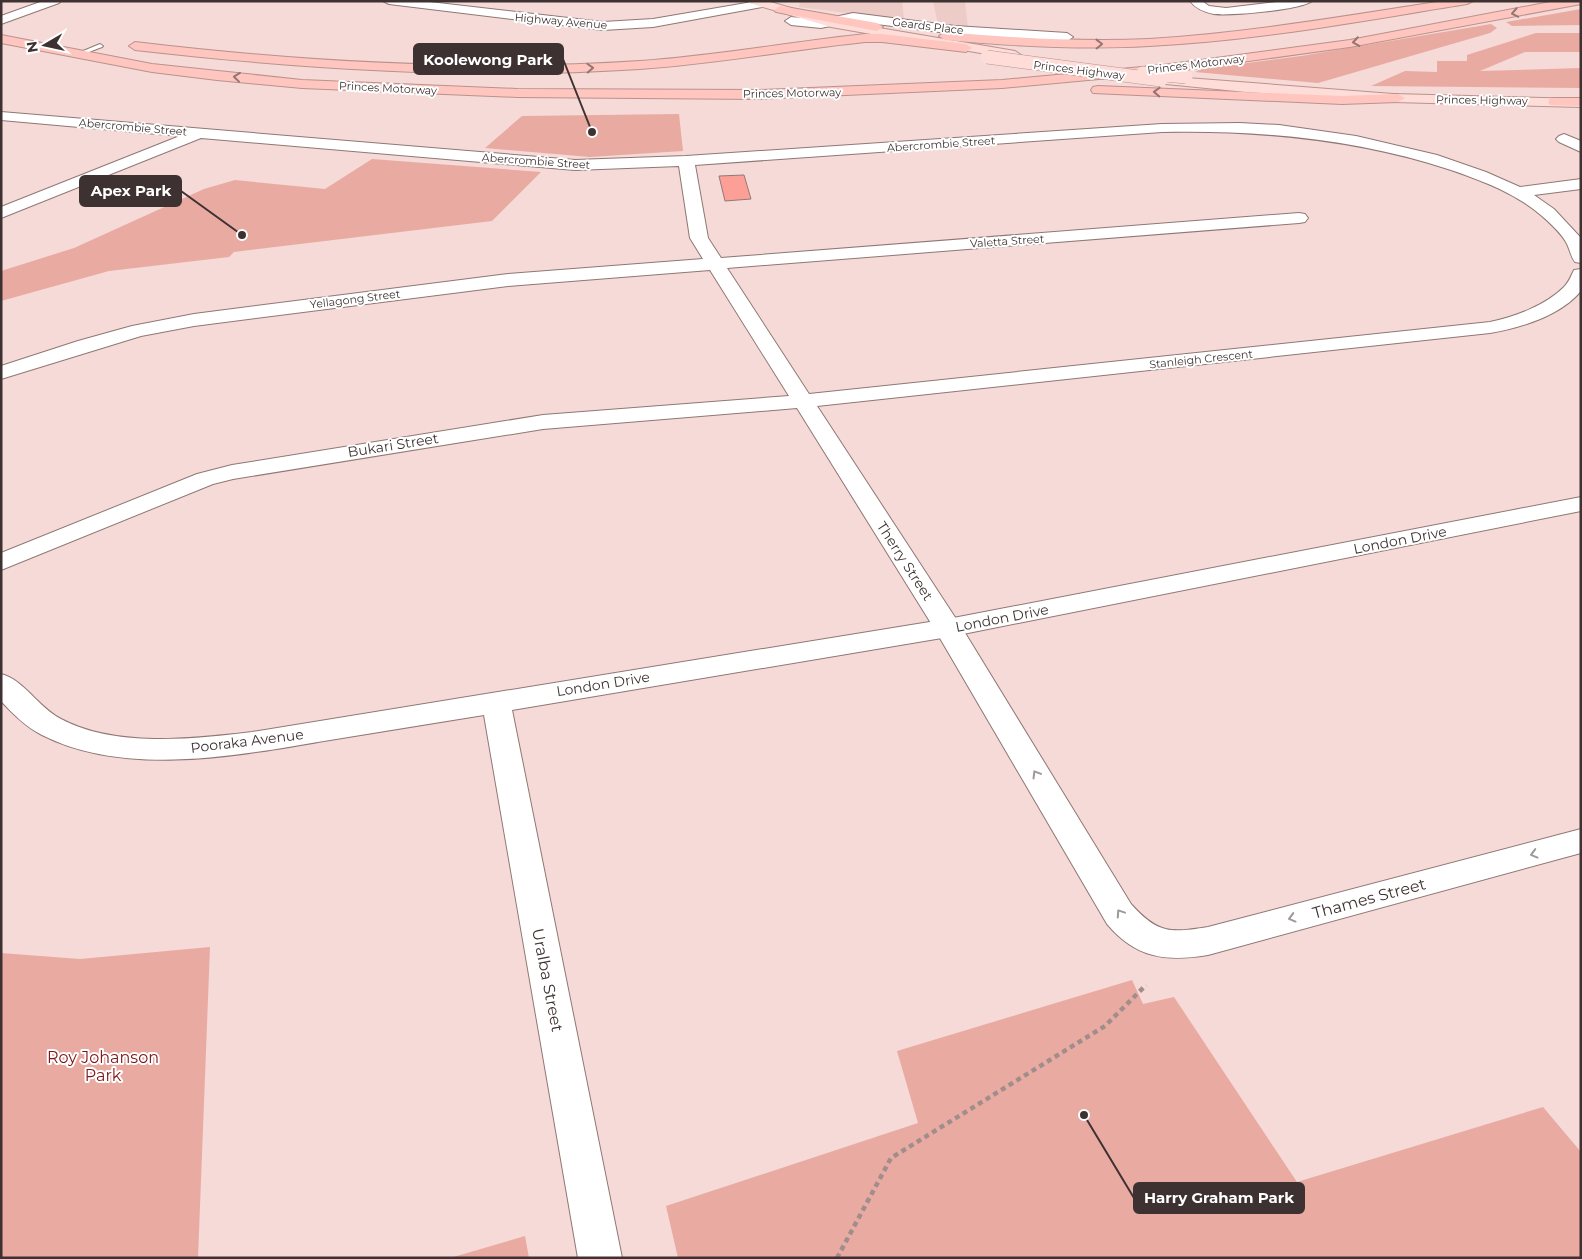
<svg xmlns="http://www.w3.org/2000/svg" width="1582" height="1259" viewBox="0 0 1582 1259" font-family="Montserrat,sans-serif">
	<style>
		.built { fill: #edcbc7 }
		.green { fill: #e9aaa2 }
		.building { fill: #fca097; stroke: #917976 }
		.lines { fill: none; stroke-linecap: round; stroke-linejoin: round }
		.lane-casing { stroke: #8f7774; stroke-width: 2 }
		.street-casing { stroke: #8f7774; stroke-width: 2 }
		.secondary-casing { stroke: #8f7774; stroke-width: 2 }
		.primary-casing { stroke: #ba928d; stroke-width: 2 }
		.highway-casing { stroke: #ba928d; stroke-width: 2 }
		.path { stroke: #a18d8b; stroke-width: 4.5; stroke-dasharray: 5 4; stroke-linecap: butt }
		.lane { fill: #fff; fill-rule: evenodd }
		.street { fill: #fff; fill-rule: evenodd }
		.secondary { fill: #fff; fill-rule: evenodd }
		.primary { fill: #feddd9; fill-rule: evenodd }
		.highway { fill: #fec6bf; fill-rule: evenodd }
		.primary-bridge-casing { stroke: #ba928d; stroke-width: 14; stroke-linecap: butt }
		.primary-bridge { stroke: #feddd9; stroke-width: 13 }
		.oneway { stroke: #947571 }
		.oneway2 { stroke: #9e9898 }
		.labels { text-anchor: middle; stroke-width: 4; stroke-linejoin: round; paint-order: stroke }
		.far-street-label { font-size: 11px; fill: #3d3231; stroke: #fff }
		.street-label { font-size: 14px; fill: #3d3231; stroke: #fff }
		.near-street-label { font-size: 16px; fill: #3d3231; stroke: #fff }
		.near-park-label { font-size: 16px; fill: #7f1416; stroke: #fff }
		.leader { fill: none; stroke: #3d3231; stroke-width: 2 }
		.callout-dot { fill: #3d3231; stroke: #fff; stroke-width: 2 }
		.callout { fill: #3d3231; stroke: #3d3231; stroke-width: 2 }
		.callout-label { font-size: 15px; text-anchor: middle; font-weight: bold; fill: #fff }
	</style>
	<rect width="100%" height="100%" fill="#f5dad7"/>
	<path class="built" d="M800 1H902L904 20 799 7Z
		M933 1H965L968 28 938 25Z"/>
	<path class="green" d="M1581 9V25L1512 26 1506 22Z
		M1491 24 1497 28 1490 33 1318 83 1195 72 1202 69 1301 56Z
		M1536 33H1581V52H1525L1480 71 1581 68V88L1371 86 1405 71 1437 72V61H1467V55Z
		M679 114 683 151 590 157 485 148 522 116Z
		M372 159 541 172 492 221 234 252 229 257 109 271 1 301V271L74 248 204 189 235 180 325 189Z
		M210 947 198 1258H1V953L80 959Z
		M1132 980 1143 1004 1174 997 1297 1182 1543 1107 1581 1152V1258H678L666 1206 918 1123 897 1051Z
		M525 1236 529 1258H450Z"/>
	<path class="building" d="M744 175 751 199 725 201 719 176Z"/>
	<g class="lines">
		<g class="lane-casing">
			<path id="lane" d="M100 44 103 46 102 47 81 55 76 54Z"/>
		</g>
		<g class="street-casing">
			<path id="street" d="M383 1H421L603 22 653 19 758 1 766 2 768 4 762 7 653 27 603 30 389 4Z
				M1190 1H1202L1209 6 1226 8 1285 1H1312C1301 10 1230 16 1214 14 1204 12 1196 9 1190 1Z
				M853 13 955 26 1067 33 1073 37 1067 41 955 34 853 21 821 28 791 25 785 21 791 17 821 20Z
				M1 112 575 160 686 156 1162 124 1240 123 1279 125 1356 136 1437 155 1486 172 1520 187 1581 179V189L1534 195 1554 209 1581 238V263L1575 262C1571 257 1570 250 1567 244 1562 234 1551 224 1542 216 1517 194 1483 181 1451 170 1357 139 1261 130 1162 132L695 165 708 238 721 258 1299 213 1305 214 1308 218 1305 222 1299 223 727 268 809 394 1490 322C1515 317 1546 305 1564 287 1569 282 1571 276 1574 270L1581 269V291C1560 316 1520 328 1490 333L817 406 962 628 1131 904C1158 934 1170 933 1208 927L1581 829V853L1208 955C1165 962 1136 958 1107 924L934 628 797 408 543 429 233 479 213 484 1 570V553L197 474 232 465 543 415 789 396 710 270 508 286 194 326 141 336 1 379V366L78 341 132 326 194 314 508 274 703 259 690 238 679 166 575 170 201 138 1 218V207L180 136 1 120Z
				M1564 134 1581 141V152L1559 142 1556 139 1559 136Z"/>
		</g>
		<g class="secondary-casing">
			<path id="secondary" d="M43 1H61L59 3 1 24V16Z
				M1581 497V511L948 637 512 710 622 1258H578L484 715C432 723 381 732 330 740 241 755 127 778 42 735 26 727 13 714 1 701V674C23 679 39 708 61 719 115 748 194 739 252 732L948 619Z"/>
		</g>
		<g class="primary-casing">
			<path id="primary" d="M747 1H767L832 20 1015 51 1021 55 1015 59 831 27 749 3Z
				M1161 76 1393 94 1581 99V107L1393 102 1246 92 1156 83 1154 80Z"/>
		</g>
		<g class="highway-casing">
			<path id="highway" d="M1443 1H1473L1467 4C1361 21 1256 41 1149 46 1080 50 1013 46 945 40L939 36 945 32C1013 38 1081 42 1149 39 1248 33 1345 16 1443 1Z
				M1555 1H1581V4L1350 47 1163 73 1002 88 759 99 517 97 302 88 217 80 152 72 1 43V35L152 64 302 80 517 89 759 90 1002 80 1163 65 1350 40Z
				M780 6 877 23 883 27 877 31 776 12 774 10Z
				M865 34H882L966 44 972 48 966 52 882 42H865C790 50 715 64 640 69 471 80 303 69 135 50L129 46 135 42C303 62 471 72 640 61 715 56 790 42 865 34Z
				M1098 86 1342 96 1398 94 1405 98 1398 102 1342 104 1093 93 1091 90 1093 87Z
				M1555 98H1581V106L1550 105 1548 102 1550 99Z"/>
		</g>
		<path class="path" d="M837 1258 891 1158 1105 1026 1146 985"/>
		<use href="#lane" class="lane"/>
		<use href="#street" class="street"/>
		<use href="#secondary" class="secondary"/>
		<use href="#primary" class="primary"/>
		<use href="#highway" class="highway"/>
		<g class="primary-bridge-casing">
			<path id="primary-bridge" d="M987 57 1161 80
				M1143 73 1186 77"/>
		</g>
		<use href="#primary-bridge" class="primary-bridge"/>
	</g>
	<defs><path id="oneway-chevron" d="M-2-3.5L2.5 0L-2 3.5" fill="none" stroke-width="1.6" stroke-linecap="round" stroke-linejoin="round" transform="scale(1.25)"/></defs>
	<g class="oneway">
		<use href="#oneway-chevron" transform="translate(1515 13) rotate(169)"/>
		<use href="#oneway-chevron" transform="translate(1356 42) rotate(171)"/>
		<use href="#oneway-chevron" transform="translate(1099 44) rotate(-1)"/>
		<use href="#oneway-chevron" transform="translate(590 68) rotate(-3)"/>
		<use href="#oneway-chevron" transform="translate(237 77) rotate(-174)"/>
		<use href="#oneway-chevron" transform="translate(1157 92) rotate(-178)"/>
	</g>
	<g class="oneway2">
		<use href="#oneway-chevron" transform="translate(1036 774) rotate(-121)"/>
		<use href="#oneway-chevron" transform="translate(1534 854) rotate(165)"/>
		<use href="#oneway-chevron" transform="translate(1120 913) rotate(-124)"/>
		<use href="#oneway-chevron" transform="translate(1292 918) rotate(165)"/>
	</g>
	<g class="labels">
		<g class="far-street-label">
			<text transform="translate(561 21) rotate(5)" y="4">Highway Avenue</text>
			<text transform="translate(928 26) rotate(7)" y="4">Geards Place</text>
			<text transform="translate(1196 64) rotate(-7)" y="4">Princes Motorway</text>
			<text transform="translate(1079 70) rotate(7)" y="4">Princes Highway</text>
			<text transform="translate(388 88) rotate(3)" y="4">Princes Motorway</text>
			<text transform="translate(792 93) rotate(-1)" y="4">Princes Motorway</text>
			<text transform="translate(1482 100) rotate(1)" y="4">Princes Highway</text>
			<text transform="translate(133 127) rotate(5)" y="4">Abercrombie Street</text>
			<text transform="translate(941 144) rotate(-4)" y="4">Abercrombie Street</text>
			<text transform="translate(536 161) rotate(4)" y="4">Abercrombie Street</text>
			<text transform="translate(1007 241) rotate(-4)" y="4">Valetta Street</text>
			<text transform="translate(355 299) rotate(-7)" y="4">Yellagong Street</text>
			<text transform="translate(1201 359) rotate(-6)" y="4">Stanleigh Crescent</text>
		</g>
		<g class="street-label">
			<text transform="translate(393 445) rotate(-9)" y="5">Bukari Street</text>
			<text transform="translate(1400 540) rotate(-11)" y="5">London Drive</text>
			<text transform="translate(905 561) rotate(57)" y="5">Therry Street</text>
			<text transform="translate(1002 618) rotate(-11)" y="5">London Drive</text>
			<text transform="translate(603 684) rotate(-9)" y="5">London Drive</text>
			<text transform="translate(247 741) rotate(-7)" y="5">Pooraka Avenue</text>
		</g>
		<g class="near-street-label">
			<text transform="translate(1369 898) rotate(-15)" y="6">Thames Street</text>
			<text transform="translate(548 980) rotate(79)" y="6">Uralba Street</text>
		</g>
		<g class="near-park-label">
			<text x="103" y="1063">Roy Johanson<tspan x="103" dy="18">Park</tspan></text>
		</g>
	</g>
	<path class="leader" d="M592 132L563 59M242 235L181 191M1084 1115L1134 1198"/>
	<g class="callout-dot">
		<circle cx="592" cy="132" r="5"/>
		<circle cx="242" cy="235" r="5"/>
		<circle cx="1084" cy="1115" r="5"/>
	</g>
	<g class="callout">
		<rect x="414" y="44" width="149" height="30" rx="5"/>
		<rect x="80" y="176" width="101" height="30" rx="5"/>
		<rect x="1134" y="1183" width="170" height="30" rx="5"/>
	</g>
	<g class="callout-label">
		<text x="488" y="65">Koolewong Park</text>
		<text x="131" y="196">Apex Park</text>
		<text x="1219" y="1203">Harry Graham Park</text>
	</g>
	<rect width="1582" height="1259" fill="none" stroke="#3d3231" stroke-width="5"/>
	<g transform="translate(45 45) rotate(261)" stroke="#ffffff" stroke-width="4" paint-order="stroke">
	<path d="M0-4L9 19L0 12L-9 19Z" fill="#3d3231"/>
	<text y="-8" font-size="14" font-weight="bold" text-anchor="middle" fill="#3d3231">N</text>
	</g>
</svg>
